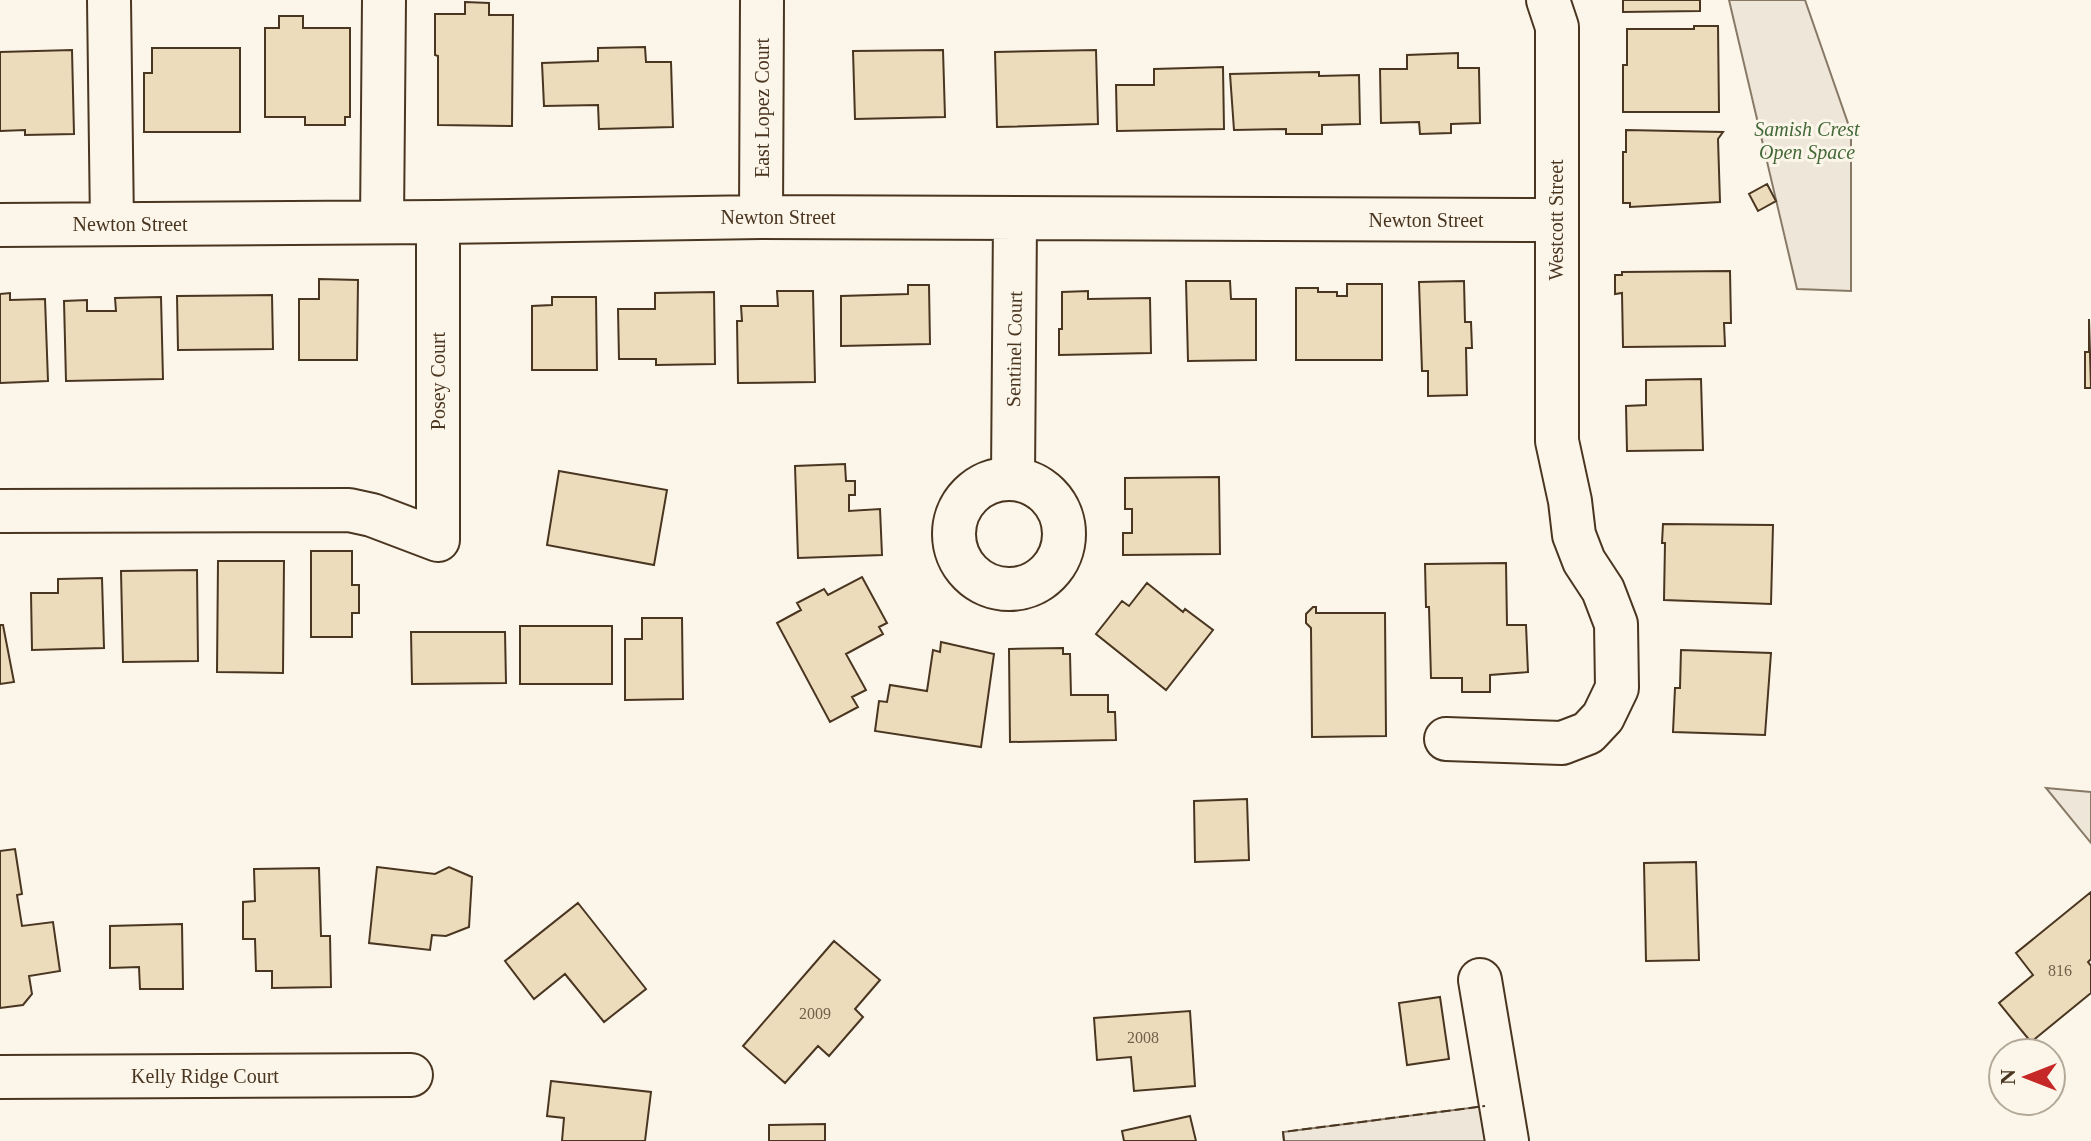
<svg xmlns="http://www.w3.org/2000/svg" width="2091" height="1141" viewBox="0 0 2091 1141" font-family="Georgia,serif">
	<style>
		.green { fill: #ede6d9; stroke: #887966; stroke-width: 2 }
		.building { fill: #ecdcbc; stroke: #4a3520; stroke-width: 2 }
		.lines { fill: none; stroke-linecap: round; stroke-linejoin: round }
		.minor-casing { stroke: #4a3520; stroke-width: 46 }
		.minor { stroke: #fbf6e9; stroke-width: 42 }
		.fence { stroke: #4a3520; stroke-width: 2; stroke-dasharray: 10 4; stroke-linecap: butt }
		.labels { text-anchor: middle; stroke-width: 6; stroke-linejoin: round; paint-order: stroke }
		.number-label { font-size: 16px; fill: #725f47 }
		.street-label { font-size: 20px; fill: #4a3520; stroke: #fbf6e9 }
		.park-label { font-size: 20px; font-style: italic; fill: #436837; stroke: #fbf6e9 }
	</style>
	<rect width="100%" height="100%" fill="#fbf6e9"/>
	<path class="green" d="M1729 0H1805L1851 132V291L1797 289Z
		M2046 788 2091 792V843Z
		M1485 1106 1489 1141H1284L1283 1132Z"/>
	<path class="building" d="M1623 0H1700V11L1623 12Z
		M465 2 489 3V15H513L512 126 438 125V56L435 55V14H465Z
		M279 16H303V28H350V117H345V125H305V117H265V28H279Z
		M1694 26H1718L1719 112H1623V65H1627V29H1694Z
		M645 47 646 62H671L673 127 599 129 598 105 544 106 542 63 598 61V48Z
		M152 48H240V132H144V73H152Z
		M72 50 74 134 25 135V130L0 131V52Z
		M943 50 945 117 855 119 853 51Z
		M1096 50 1098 124 997 127 995 52Z
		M1458 53V68H1479L1480 123 1451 124V133L1420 134 1419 122 1381 123 1380 69H1407V55Z
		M1223 67 1224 129 1117 131 1116 85H1154V69Z
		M1319 72V76L1359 75 1360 124 1322 125V134H1286V129L1234 130 1230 74Z
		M1626 130 1723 132 1718 139 1720 202 1630 207V203H1623V152H1626Z
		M1767 184 1776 201 1758 211 1749 194Z
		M1730 271 1731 323H1724L1725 346 1623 347 1622 293 1615 294V275H1622V272Z
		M319 279 358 280 357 360H299V299H319Z
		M1186 281H1230L1231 299H1256V360L1188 361Z
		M1464 281 1465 322H1471L1472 348H1466L1467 395 1428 396V371H1422L1419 282Z
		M1347 284H1382V360H1296V288H1318V292H1337V296H1347Z
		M908 285H929L930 344 841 346V296L908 294Z
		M777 291H813L815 382 738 383 737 321H742L741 306H778Z
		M1088 291V299L1150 298 1151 353 1059 355V329H1062V292Z
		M714 292 715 364 656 365V359H619L618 309H655V293Z
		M10 293V300L45 299 48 381 0 383V294Z
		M272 295 273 349 178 350 177 296Z
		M161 297 163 379 66 381 64 301 87 300V311H116L115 298Z
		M552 297H596L597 370H532V306L552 305Z
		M2089 319 2091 388H2085V352H2089Z
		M1701 379 1703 450 1627 451 1626 406 1646 405V380Z
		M845 464 846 481H855V495H849V511L880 509 882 555 798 558 795 466Z
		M559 471 667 490 654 565 547 545Z
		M1219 477 1220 554 1123 555V533H1132V509H1125V478Z
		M1663 524 1773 525 1771 604 1664 600 1665 543H1662Z
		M311 551H352V585H359V613H352V637H311Z
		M218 561H284L283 673 217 672Z
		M1506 563 1507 625H1526L1528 672 1490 675V692H1462V678H1431L1429 607H1426L1425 564Z
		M197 570 198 661 123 662 121 571Z
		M862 577 887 623 879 627 883 634 846 654 866 690 852 697 858 707 830 722 777 623 801 610 797 603 824 589 828 595Z
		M102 578 104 648 32 650 31 593H58V579Z
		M1147 583 1183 612 1185 609 1213 630 1166 690 1096 634 1122 601 1129 606Z
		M1313 607H1316V613H1385L1386 736 1312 737 1311 628 1306 623V614Z
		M642 618H682L683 699 625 700V639H642Z
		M0 625H3L14 682 0 684Z
		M520 626H612V684H520Z
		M411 632H505L506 683 412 684Z
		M941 642 994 654 981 747 875 731 879 701 887 702 890 685 927 691 933 650 940 652Z
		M1063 648V654H1070L1071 695H1108V712H1115L1116 740 1010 742 1009 649Z
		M1681 650 1771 653 1765 735 1673 732 1675 688H1680Z
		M1247 799 1249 860 1195 862 1194 801Z
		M15 849 22 894 17 895 22 926 53 922 60 971 29 976 32 994 23 1005 0 1008V851Z
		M1696 862 1699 960 1646 961 1644 863Z
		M377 867 435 874 449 867 472 877 469 927 446 936 432 935 430 950 369 943Z
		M319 868 321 936H330L331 987 272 988V971H256L255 939H243V902L255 901 254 869Z
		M2091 892V959L2088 962 2091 966V993L2031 1042 1999 1003 2033 975 2016 953Z
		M578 903 646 989 604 1022 565 974 534 999 505 961Z
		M182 924 183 989H140L139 967 110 968V926Z
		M834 941 880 980 855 1009 863 1017 829 1056 818 1046 785 1083 743 1046Z
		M1440 997 1449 1059 1407 1065 1399 1003Z
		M1190 1011 1195 1086 1134 1091 1131 1057 1097 1060 1094 1018Z
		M551 1081 651 1092 645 1141H562L564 1118 547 1116Z
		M1190 1116 1196 1141H1124L1122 1131Z
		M825 1124V1141H769V1125Z"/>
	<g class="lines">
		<g class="minor-casing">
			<path id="minor" d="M109 0 112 224
				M761 217 762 0
				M382 222 384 0
				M0 225 438 222 761 217 1556 220
				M1013 478 1015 219
				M954 534a55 55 0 1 1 110 0a55 55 0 1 1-110 0Z
				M0 511 349 510 372 515 438 540V222
				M1446 739 1562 743 1588 733 1603 717 1617 688 1616 624 1603 590 1584 561 1574 535 1570 501 1557 441V27L1548 0
				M1480 980 1507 1141
				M0 1077 411 1075"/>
		</g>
		<use href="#minor" class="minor"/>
		<path class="fence" d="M1284 1141 1283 1132 1485 1106"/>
	</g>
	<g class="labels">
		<g class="number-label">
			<text x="2060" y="976">816</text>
			<text x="815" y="1019">2009</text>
			<text x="1143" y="1043">2008</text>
		</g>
		<g class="street-label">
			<text transform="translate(762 108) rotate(-90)" y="7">East Lopez Court</text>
			<text x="778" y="224">Newton Street</text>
			<text x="1426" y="227">Newton Street</text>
			<text transform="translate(1556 220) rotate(-90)" y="7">Westcott Street</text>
			<text x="130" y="231">Newton Street</text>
			<text transform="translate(1014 349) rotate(-89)" y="7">Sentinel Court</text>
			<text transform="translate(438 381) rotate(-90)" y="7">Posey Court</text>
			<text x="205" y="1083">Kelly Ridge Court</text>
		</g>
		<g class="park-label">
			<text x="1807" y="136">Samish Crest<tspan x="1807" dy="23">Open Space</tspan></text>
		</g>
	</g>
	<g transform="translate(2027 1077) rotate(270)"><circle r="38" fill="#fbf6e9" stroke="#b4a999" stroke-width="2"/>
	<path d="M0-6L14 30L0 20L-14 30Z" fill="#c62828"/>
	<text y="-12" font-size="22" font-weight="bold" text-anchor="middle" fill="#4a3520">N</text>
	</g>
</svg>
